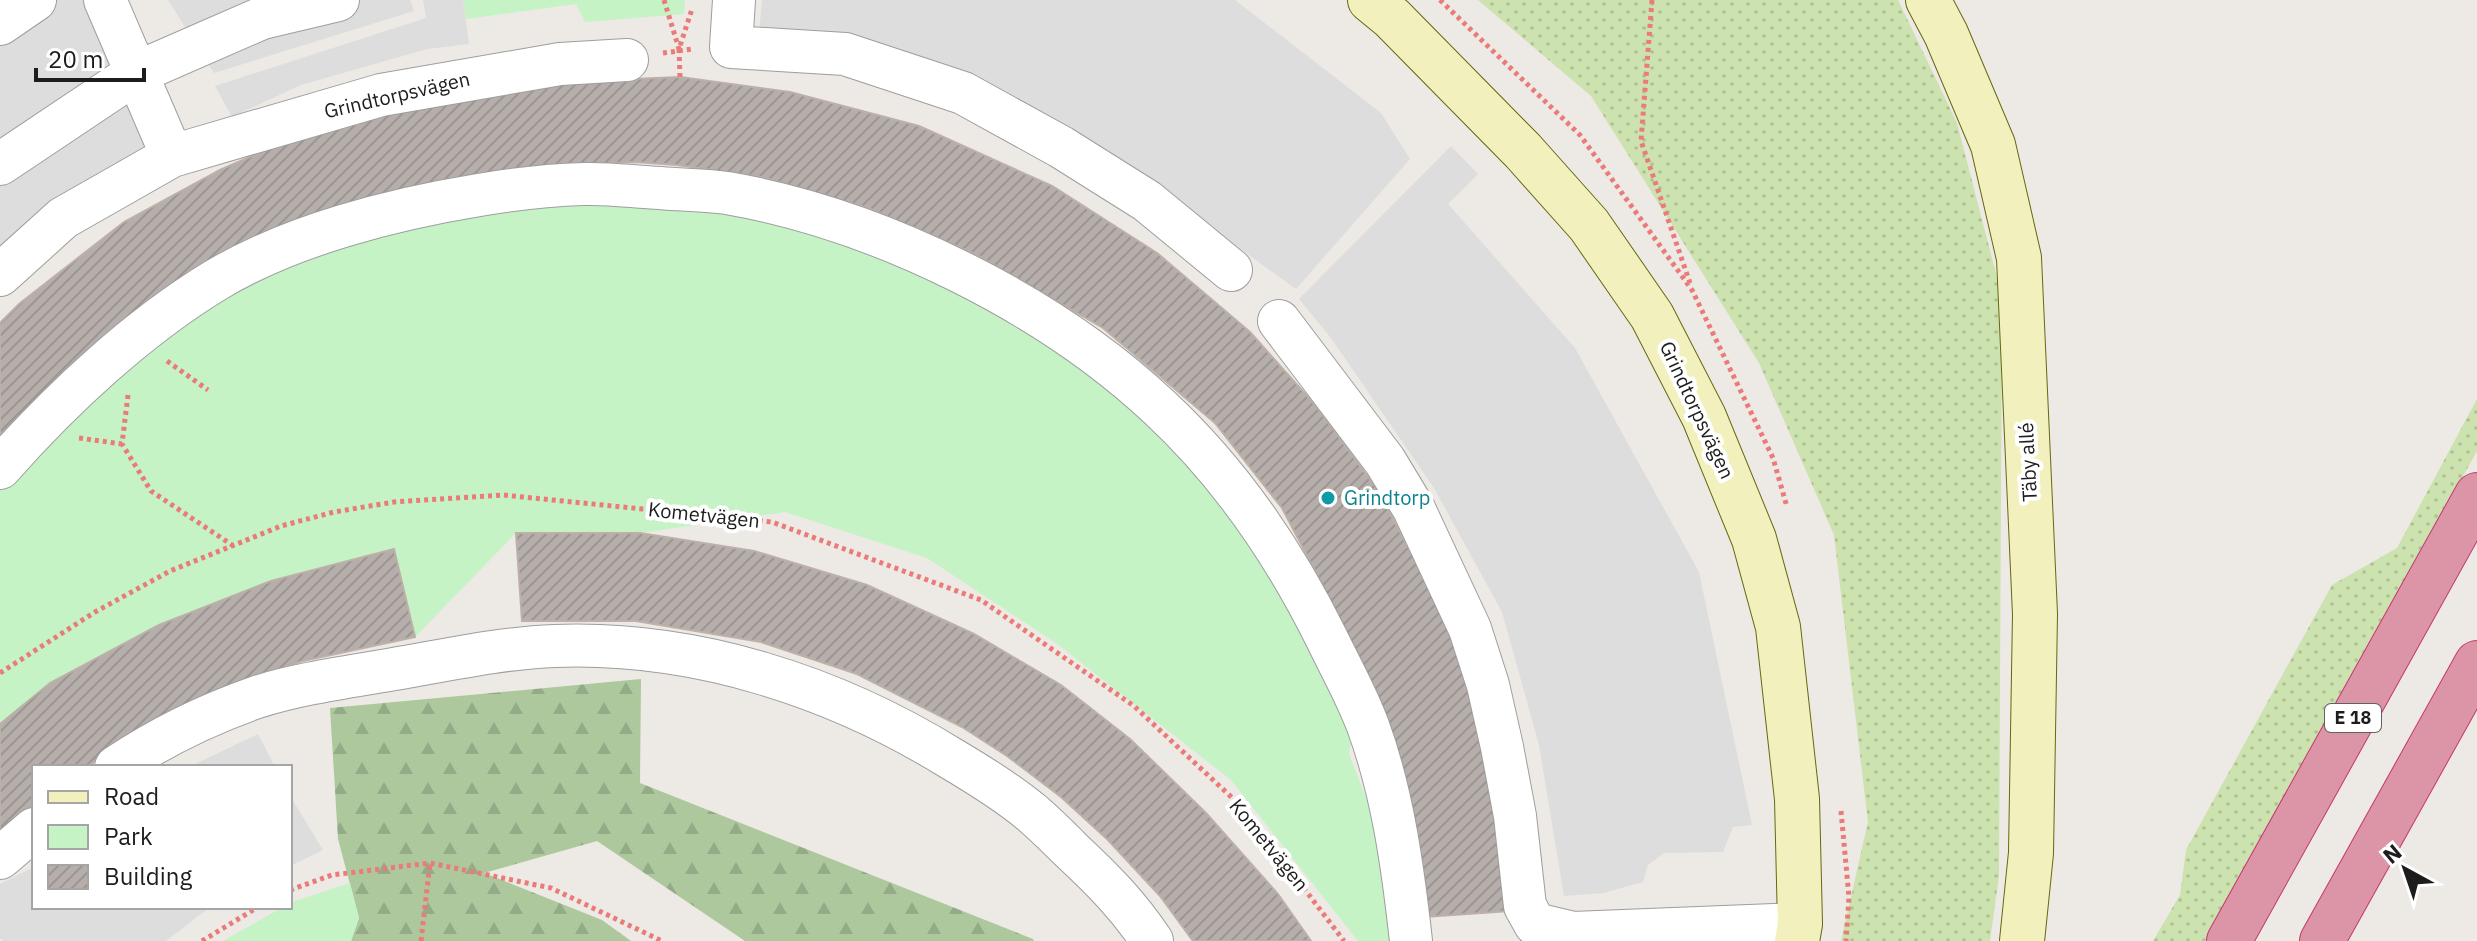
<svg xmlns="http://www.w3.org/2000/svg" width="2477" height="941" viewBox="0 0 2477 941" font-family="'IBM Plex Sans',sans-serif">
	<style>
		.grass { fill: url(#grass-dots) }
		.forest { fill: url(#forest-firs) }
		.park { fill: #c5f3c6 }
		.parking { fill: #ddd }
		.building { fill: url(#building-hatch); stroke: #bdb0a8; stroke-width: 2 }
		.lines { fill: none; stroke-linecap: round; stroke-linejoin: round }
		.street-casing { stroke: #9e9e9e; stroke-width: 44 }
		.secondary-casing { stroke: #656811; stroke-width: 46 }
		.highway-casing { stroke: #c53772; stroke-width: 46 }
		.path { stroke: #ea7b78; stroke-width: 5; stroke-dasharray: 4 4; stroke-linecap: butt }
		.street { stroke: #fff; stroke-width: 42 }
		.secondary { stroke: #f2f1bd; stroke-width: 44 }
		.highway { stroke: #dc94a7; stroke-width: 44 }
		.culture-dot { fill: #0f9aa8; stroke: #fff; stroke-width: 3 }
		.labels { text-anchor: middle; stroke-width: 8; stroke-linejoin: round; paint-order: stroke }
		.shield { fill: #fff; stroke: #616161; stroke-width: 2 }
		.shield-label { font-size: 18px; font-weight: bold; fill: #1d1d1d }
		.street-label { font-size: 20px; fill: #1d1d1d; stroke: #fff }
		.culture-label { font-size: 20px; fill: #0d838f; stroke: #fff; text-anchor: start }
	</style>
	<defs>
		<pattern id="grass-dots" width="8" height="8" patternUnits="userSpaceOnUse" patternTransform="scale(2)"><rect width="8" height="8" fill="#cce2af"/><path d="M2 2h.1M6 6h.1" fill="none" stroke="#afc196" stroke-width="1.8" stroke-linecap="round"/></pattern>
		<pattern id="forest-firs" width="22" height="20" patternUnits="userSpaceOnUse" patternTransform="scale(2)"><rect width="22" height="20" fill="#adc89d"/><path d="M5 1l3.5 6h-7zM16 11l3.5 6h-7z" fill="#94ab87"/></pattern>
		<pattern id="building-hatch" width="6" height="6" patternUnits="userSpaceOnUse" patternTransform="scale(2)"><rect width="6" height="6" fill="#b6aeaa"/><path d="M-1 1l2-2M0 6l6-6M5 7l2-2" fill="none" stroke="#9c9592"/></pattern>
	</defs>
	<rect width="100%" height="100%" fill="#ede9e4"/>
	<path class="grass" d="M1478 0H1898L1957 123 2002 297 1999 876 1990 941H1841L1868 822 1834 535 1759 363 1591 96Z
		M2477 399V451L2205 941H2153L2180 895 2186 850 2332 585 2397 548Z"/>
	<path class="forest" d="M641 679 640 783 1033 939 1034 941H745L597 841 484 873 602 920 631 941H351L359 918 338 839 330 708Z"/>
	<path class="park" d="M463 0H685L684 14 585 22 576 4 466 19Z
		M595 190 754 205 943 266 1098 365 1231 506 1356 716 1349 754 1381 837 1393 941H1358L1231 780 1056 643 927 558 785 512 640 533H516L415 637 393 550 0 724V489L64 411 182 311 373 228Z
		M350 883 359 918 351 941H223L283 907H290L292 902Z"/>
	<path class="parking" d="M0 0H83L151 145 96 174 0 245Z
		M168 0H410L414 11 214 73Z
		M423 0H463L469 44 427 49 301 85 232 117 215 86 426 18Z
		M762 0H1235L1381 113 1410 159 1296 289 1156 188 759 33Z
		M1451 146 1478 174 1448 204 1575 348 1699 572 1752 825 1733 827 1723 852 1664 853 1648 865 1643 882 1603 893 1564 896 1539 745 1502 612 1434 488 1331 338 1299 299Z
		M258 734 275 767H189Z
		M290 796 323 850 290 866Z
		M34 867V907H210L166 941H3L0 938V884Z"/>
	<path class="building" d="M680 77 790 92 919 126 1052 186 1157 253 1250 332 1316 406 1377 489 1432 591 1472 692 1502 824 1509 911 1425 917 1324 588 1282 508 1215 423 1103 328 975 254 868 208 762 177 677 165 635 162 521 168 275 232 0 443V323L19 304 124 222 220 170 299 135 411 104 541 83Z
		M516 533H640L754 551 867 585 974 634 1061 685 1130 739 1206 813 1278 894 1311 941H1193L1160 896 1108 840 1061 797 1007 756 962 727 857 674 761 642 636 621H522Z
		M394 549 415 637 303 661 221 689 150 726 86 767H34V808L0 836V724L50 683 159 625 271 581Z"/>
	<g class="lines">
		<g class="street-casing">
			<path id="street" d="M734 0 731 47 845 54 963 93 1061 147 1147 201 1231 270
				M0 24 35 0
				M172 156 381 95 560 64 627 60
				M0 164 136 73 262 18 338 0
				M0 275 63 218 172 156 105 0
				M1279 321 1385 461 1414 509 1470 629 1488 685 1502 747 1515 816 1525 906 1535 924 1573 933 1800 924
				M0 468C61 399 137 328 216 280 291 235 393 209 479 195 514 189 549 185 584 184 609 183 635 187 660 188 682 190 705 190 727 193 878 219 1048 303 1159 407 1229 472 1285 554 1327 639 1341 668 1357 696 1368 726 1393 794 1403 869 1411 941
				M116 767C159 738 208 714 257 697 301 683 348 677 394 669 447 660 501 648 555 646 695 641 834 686 952 759 979 775 1008 793 1032 813 1046 825 1059 838 1072 851 1103 880 1128 905 1152 941
				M0 858 34 829"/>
		</g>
		<g class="secondary-casing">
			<path id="secondary" d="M1370 0 1392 18 1523 151 1589 225 1652 316 1704 417 1754 539 1778 627 1797 799 1800 924 1797 941
				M1928 0 1946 34 1993 145 2019 258 2035 614 2031 853 2022 941"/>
		</g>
		<g class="highway-casing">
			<path id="highway" d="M2229 941 2477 495
				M2322 941 2477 663"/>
		</g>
		<path class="path" d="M664 0 679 49
			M1440 0 1580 135 1692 290 1773 458 1787 507
			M1652 0 1641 141 1690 283
			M663 53 693 49
			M680 77 679 49 692 9
			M167 361 208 390
			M128 395 122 444 151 491 232 545
			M79 438 122 444
			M0 673 95 612 170 571 281 526 334 512 394 502 503 495 772 522 981 600 1134 706 1242 807 1344 941
			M1841 811 1849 897 1846 941
			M290 890 332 875 430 863 551 888 662 941
			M202 941 258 907
			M421 941 430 863"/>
		<use href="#street" class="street"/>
		<use href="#secondary" class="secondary"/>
		<use href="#highway" class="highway"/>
	</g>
	<circle class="culture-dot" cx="1328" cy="498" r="8"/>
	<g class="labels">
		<rect class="shield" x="2325" y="704" width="56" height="28" rx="6"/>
		<g class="shield-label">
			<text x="2353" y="724">E 18</text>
		</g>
		<g class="street-label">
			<text transform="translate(397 95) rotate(-13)" y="7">Grindtorpsvägen</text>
			<text transform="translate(1697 410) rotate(65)" y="7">Grindtorpsvägen</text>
			<text transform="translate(2028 462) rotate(-93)" y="7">Täby allé</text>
			<text transform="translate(704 515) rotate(6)" y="7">Kometvägen</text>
			<text transform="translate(1269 845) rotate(51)" y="7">Kometvägen</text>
		</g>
		<g class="culture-label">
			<text x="1344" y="505">Grindtorp</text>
		</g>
	</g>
	<rect x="32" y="765" width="260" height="144" fill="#ffffff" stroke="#a5a5a5" stroke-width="2"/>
	<rect x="48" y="791" width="40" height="12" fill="#f2f1bd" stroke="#a5a5a5" stroke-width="2"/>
	<text x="104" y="805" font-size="24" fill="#1d1d1d">Road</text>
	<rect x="48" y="825" width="40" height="24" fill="#c5f3c6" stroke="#a5a5a5" stroke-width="2"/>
	<text x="104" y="845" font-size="24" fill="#1d1d1d">Park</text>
	<rect x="48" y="865" width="40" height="24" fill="url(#building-hatch)" stroke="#a5a5a5" stroke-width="2"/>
	<text x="104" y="885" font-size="24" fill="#1d1d1d">Building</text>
	<g transform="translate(2405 869) rotate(320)" stroke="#ffffff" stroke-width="6" paint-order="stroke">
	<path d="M0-6L14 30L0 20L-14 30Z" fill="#1d1d1d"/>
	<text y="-12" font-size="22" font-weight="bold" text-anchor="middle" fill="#1d1d1d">N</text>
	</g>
	<path d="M36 68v12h108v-12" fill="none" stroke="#1d1d1d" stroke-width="4"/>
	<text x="48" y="68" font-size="24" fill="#1d1d1d" stroke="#ffffff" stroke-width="6" paint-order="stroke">20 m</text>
</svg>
